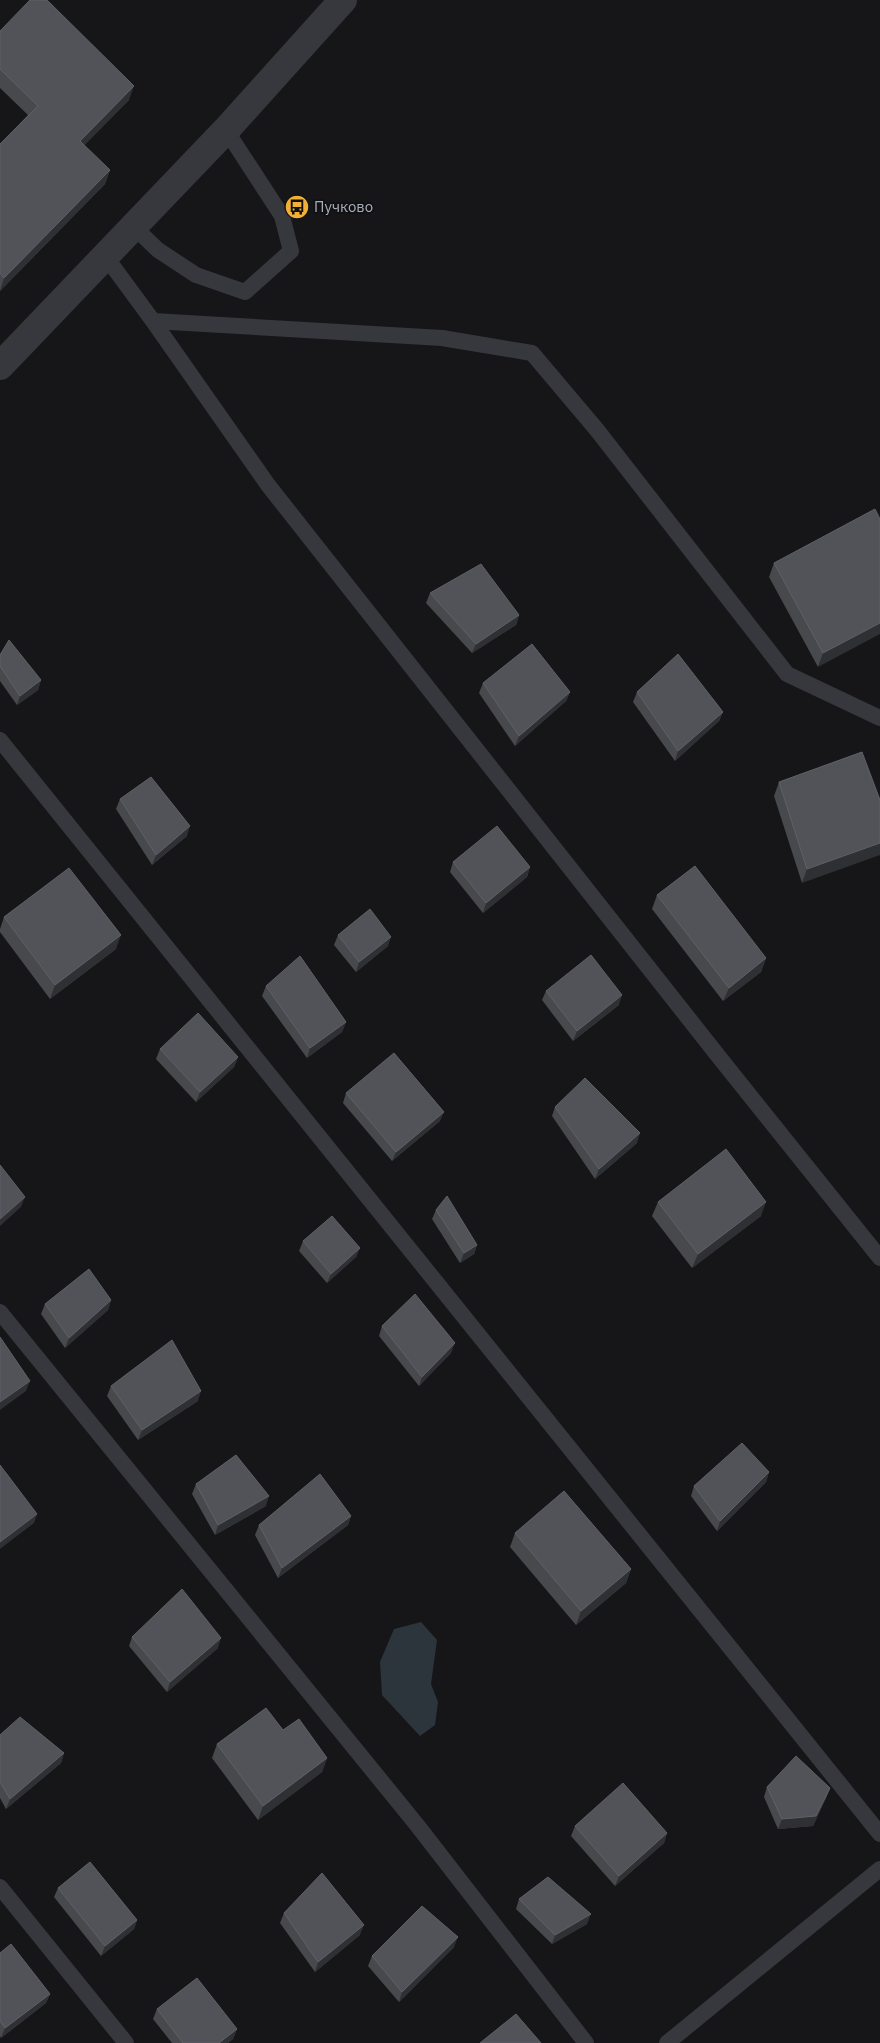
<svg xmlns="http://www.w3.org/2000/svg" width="880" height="2043" viewBox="0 0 880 2043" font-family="'IBM Plex Sans',sans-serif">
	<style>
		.water { fill: #2c353c }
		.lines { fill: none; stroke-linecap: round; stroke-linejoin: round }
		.lane { stroke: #37383d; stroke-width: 16 }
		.street { stroke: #37383d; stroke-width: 28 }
		.wall { fill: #47494d }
		.shaded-wall { fill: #2f3033 }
		.building { fill: #525359; stroke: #5f6168 }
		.labels { text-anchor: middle; stroke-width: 4; stroke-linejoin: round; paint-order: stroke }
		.poi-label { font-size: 15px; fill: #a8adb8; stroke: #111113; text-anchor: start }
	</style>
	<rect width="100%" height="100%" fill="#161618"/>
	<path class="water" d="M421 1622 437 1640 431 1684 438 1702 435 1725 420 1736 382 1695 380 1662 394 1629Z"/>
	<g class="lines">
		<path class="lane" d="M134 227 158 250 196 275 245 292 291 251 282 216 226 130
			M106 257 153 321 268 485 719 1057 880 1258
			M153 321 442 338 532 353 597 430 787 674 880 718
			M0 740 880 1834
			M0 1312 417 1825 586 2043
			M0 1887 126 2043
			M667 2043 880 1869"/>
		<path class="street" d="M0 366 226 130 343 0"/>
	</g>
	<path class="wall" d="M0 31 129 100 84 145 110 170 105 184 0 291V144L28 115 0 88Z
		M880 519 818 667 769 577 774 563Z
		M430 593 519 615 516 625 472 653 426 603Z
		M0 655 41 680 38 690 17 705 0 681Z
		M483 683 570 692 566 701 515 746 479 693Z
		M637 692 723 712 719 721 675 761 633 702Z
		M862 752 802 883 774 796 779 782Z
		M120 799 187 836 152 865 116 809Z
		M453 862 530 867 527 877 483 913 450 872Z
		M657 895 766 958 761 972 723 1001 652 909Z
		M4 917 116 949 50 999 0 932V929Z
		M338 935 388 946 356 972 334 945Z
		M266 986 346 1022 342 1032 307 1058 262 996Z
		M546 991 619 1005 573 1041 542 1000Z
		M160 1049 238 1057 234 1067 196 1102 156 1059Z
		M346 1093 440 1121 392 1161 343 1103Z
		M555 1107 637 1143 595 1179 552 1116Z
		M658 1202 761 1216 692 1268 652 1216Z
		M436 1210 477 1245 474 1254 460 1263 432 1219Z
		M303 1241 360 1248 356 1257 327 1283 299 1251Z
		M111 1300 108 1310 65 1348 41 1314 45 1304Z
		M382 1326 451 1353 419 1386 379 1336Z
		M111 1386 198 1401 138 1440 107 1396Z
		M769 1472 766 1482 717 1531 691 1496 694 1486Z
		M196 1484 266 1506 215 1535 192 1494Z
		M351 1516 348 1525 278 1578 255 1535 259 1525Z
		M515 1533 631 1569 626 1583 576 1625 510 1547Z
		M132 1637 218 1648 167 1692 129 1646Z
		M283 1730 327 1758 322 1772 258 1820 212 1758 217 1744Z
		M0 1735 64 1753 61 1763 6 1809 0 1798Z
		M767 1787 830 1788 826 1798 813 1826 778 1829 764 1797Z
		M575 1826 667 1833 664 1843 615 1886 571 1836Z
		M58 1888 137 1920 134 1929 101 1956 54 1897Z
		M519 1899 587 1924 552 1944 516 1909Z
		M284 1913 360 1935 315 1972 280 1923Z
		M454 1947 399 2002 368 1966 372 1956Z
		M0 1953 50 1994 46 2003 1 2038 0 2036Z
		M157 2009 237 2029 233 2039 228 2043H172L153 2019Z"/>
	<path class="shaded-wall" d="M134 86 129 100 75 155 80 141Z
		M110 170 105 184 0 291 4 278Z
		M519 615 516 625 472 653 476 644Z
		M880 623V634L818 667 823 653Z
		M41 680 38 690 17 705 20 696Z
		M570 692 566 701 515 746 519 736Z
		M723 712 719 721 675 761 678 751Z
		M190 826 187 836 152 865 156 855Z
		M880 843V855L802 883 807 869Z
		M530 867 527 877 483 913 486 903Z
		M121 935 116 949 50 999 55 985Z
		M391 937 388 946 356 972 359 962Z
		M766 958 761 972 723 1001 729 988Z
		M622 995 619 1005 573 1041 577 1031Z
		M346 1022 342 1032 307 1058 310 1048Z
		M238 1057 234 1067 196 1102 200 1092Z
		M444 1112 440 1121 392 1161 396 1152Z
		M640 1133 637 1143 595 1179 599 1169Z
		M25 1197 21 1207 0 1226V1219Z
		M766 1202 761 1216 692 1268 698 1254Z
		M477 1245 474 1254 460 1263 464 1253Z
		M360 1248 356 1257 327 1283 331 1274Z
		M111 1300 108 1310 65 1348 69 1338Z
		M455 1343 451 1353 419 1386 422 1377Z
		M30 1381 26 1391 0 1410V1402Z
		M201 1391 198 1401 138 1440 142 1430Z
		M769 1472 766 1482 717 1531 720 1521Z
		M269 1496 266 1506 215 1535 218 1525Z
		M37 1514 34 1523 0 1549V1542Z
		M351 1516 348 1525 278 1578 282 1568Z
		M631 1569 626 1583 576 1625 581 1611Z
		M221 1638 218 1648 167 1692 170 1682Z
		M64 1753 61 1763 6 1809 10 1799Z
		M327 1758 322 1772 258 1820 263 1806Z
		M830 1788 826 1798 813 1826 778 1829 782 1819Z
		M667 1833 664 1843 615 1886 619 1876Z
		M591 1914 587 1924 552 1944 555 1935Z
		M137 1920 134 1929 101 1956 105 1946Z
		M364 1925 360 1935 315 1972 318 1962Z
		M458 1937 454 1947 399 2002 402 1992Z
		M50 1994 46 2003 1 2038 5 2028Z
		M237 2029 233 2039 228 2043H219Z"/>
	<path class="building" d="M30 0H47L134 86 80 141 110 170 4 278 0 273V144L38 106 0 69V31Z
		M875 509 880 519V623L823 653 774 563Z
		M481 564 519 615 476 644 430 593Z
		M9 640 41 680 20 696 0 666V655Z
		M532 644 570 692 519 736 483 683Z
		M678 654 723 712 678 751 637 692Z
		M862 752 880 800V843L807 869 779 782Z
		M151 777 190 826 156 855 120 799Z
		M497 826 530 867 486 903 453 862Z
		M695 866 766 958 729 988 657 895Z
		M69 868 121 935 55 985 4 917Z
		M370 909 391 937 359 962 338 935Z
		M591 955 622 995 577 1031 546 991Z
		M300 956 346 1022 310 1048 266 986Z
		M198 1013 238 1057 200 1092 160 1049Z
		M394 1053 444 1112 396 1152 346 1093Z
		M585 1078 640 1133 599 1169 555 1107Z
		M726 1149 766 1202 698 1254 658 1202Z
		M0 1165 25 1197 0 1219Z
		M447 1196 477 1245 464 1253 436 1210Z
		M332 1216 360 1248 331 1274 303 1241Z
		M89 1269 111 1300 69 1338 45 1304Z
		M415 1294 455 1343 422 1377 382 1326Z
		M0 1337 30 1381 0 1402Z
		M172 1340 201 1391 142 1430 111 1386Z
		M742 1443 769 1472 720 1521 694 1486Z
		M236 1455 269 1496 218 1525 196 1484Z
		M0 1465 37 1514 0 1542Z
		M320 1474 351 1516 282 1568 259 1525Z
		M564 1491 631 1569 581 1611 515 1533Z
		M182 1589 221 1638 170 1682 132 1637Z
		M266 1708 283 1730 299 1719 327 1758 263 1806 217 1744Z
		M20 1717 64 1753 10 1799 0 1782V1735Z
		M796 1756 830 1788 816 1816 782 1819 767 1787Z
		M623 1783 667 1833 619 1876 575 1826Z
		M90 1862 137 1920 105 1946 58 1888Z
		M322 1873 364 1925 318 1962 284 1913Z
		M548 1877 591 1914 555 1935 519 1899Z
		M422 1906 458 1937 402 1992 372 1956Z
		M11 1944 50 1994 5 2028 0 2021V1953Z
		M197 1978 237 2029 219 2043H183L157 2009Z
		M516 2014 541 2043H480Z"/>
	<defs>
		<g id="bus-disc" transform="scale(1.25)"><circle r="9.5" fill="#f2b134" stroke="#111113"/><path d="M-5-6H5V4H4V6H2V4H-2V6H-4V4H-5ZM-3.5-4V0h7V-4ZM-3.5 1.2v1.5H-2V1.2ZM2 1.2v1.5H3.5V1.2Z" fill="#111"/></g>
	</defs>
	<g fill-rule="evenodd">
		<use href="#bus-disc" x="297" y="207"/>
	</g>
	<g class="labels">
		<g class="poi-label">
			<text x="314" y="212">Пучково</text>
		</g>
	</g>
</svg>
